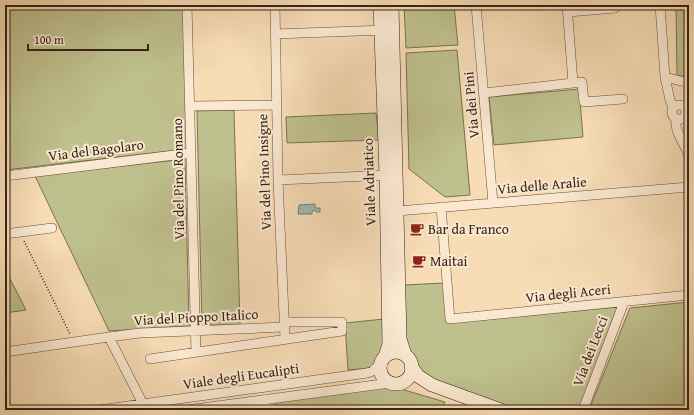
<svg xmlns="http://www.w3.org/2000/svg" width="694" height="415" viewBox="0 0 694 415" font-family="'Gentium Book Plus',serif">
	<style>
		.green { fill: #bec08d; stroke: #7a7152 }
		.water { fill: #9dbbb2; stroke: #747e74 }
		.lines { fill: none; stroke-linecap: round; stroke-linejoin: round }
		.street-casing { stroke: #67503f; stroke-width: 10 }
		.secondary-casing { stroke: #372217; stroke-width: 14 }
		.path { stroke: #372217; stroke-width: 1.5; stroke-dasharray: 1 2; stroke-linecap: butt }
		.street { stroke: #fae8d0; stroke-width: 9 }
		.secondary { stroke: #fae8d0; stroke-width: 13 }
		.labels { text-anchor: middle; stroke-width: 4; stroke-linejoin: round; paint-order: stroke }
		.street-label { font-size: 14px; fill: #372217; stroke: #fae8d0 }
		.poi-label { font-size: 14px; fill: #372217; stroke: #fae8d0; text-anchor: start }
	</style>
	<rect width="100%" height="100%" fill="#f7dcb6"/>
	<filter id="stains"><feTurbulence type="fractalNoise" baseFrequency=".005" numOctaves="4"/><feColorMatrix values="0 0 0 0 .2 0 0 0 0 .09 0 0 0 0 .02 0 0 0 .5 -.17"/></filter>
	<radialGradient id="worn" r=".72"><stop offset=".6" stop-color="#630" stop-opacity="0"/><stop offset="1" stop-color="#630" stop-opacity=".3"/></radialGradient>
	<path class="green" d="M5 5H183L187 149 5 170Z
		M404 5H454L458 45 406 48Z
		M676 5H689V78L677 75Z
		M457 50 470 195 445 197 409 169 406 53Z
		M579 89 583 137 494 145 489 97Z
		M234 110 240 325H202L197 111Z
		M376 113 379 140 287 143 286 117Z
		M185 159 189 326 109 331 35 176Z
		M5 269 26 310 5 313Z
		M444 283 448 323 618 307 579 410H517L433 379 421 371 413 362 405 342 404 285Z
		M689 302V410H589L630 308Z
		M384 319 382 356 370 368 348 370 345 323Z
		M381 388 401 389 445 402 444 406 450 408 449 410H277L276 402Z
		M260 403 264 404 266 410H226Z"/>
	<path class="water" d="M315 204V208H320V212H316L314 210 312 212V214H298L299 205Z"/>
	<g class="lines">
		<g class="street-casing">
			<path id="street" d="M187 5 196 352
				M275 5 278 180 285 338
				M476 5 493 203
				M567 5 573 83
				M660 5 665 77 689 83
				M568 12 615 8
				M275 34 386 30
				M665 77 670 100 673 107
				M484 93 582 82 584 102 623 99
				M672 112a7 7 0 1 1 14 0a7 7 0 1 1-14 0Z
				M190 106 277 105
				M676 119C674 133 686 144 689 157
				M5 176 191 153
				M278 180 390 175
				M441 207 450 319 689 295
				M397 211 689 187
				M5 234 52 228
				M109 337 140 333 284 327
				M5 352 109 337 143 404
				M150 359 342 331V322H284
				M268 399 270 410
				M99 410 367 373 373 371 382 361
				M187 410 390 383
				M583 410 624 302"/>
		</g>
		<g class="secondary-casing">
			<path id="secondary" d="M380 5 386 175 389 344 385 357
				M392 5 400 339 405 355
				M380 368a16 16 0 1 1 32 0a16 16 0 1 1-32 0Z
				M411 366 418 376 432 385 501 410"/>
		</g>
		<path class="path" d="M24 241 70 334"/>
		<use href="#street" class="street"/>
		<use href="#secondary" class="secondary"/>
	</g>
	<defs>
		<g id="cafe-bare" transform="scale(1.08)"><path d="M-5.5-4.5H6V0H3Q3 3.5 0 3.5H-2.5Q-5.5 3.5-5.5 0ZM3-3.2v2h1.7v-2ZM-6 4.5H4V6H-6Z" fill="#8f2418" stroke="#fae8d0" stroke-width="2.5" paint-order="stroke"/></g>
	</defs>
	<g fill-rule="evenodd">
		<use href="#cafe-bare" x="417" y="229"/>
		<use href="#cafe-bare" x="419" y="261"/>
	</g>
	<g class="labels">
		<g class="street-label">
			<text transform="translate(471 105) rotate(-95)" y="5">Via dei Pini</text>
			<text transform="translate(96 150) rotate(-7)" y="5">Via del Bagolaro</text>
			<text transform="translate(264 172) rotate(-92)" y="5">Via del Pino Insigne</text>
			<text transform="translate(178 179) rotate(-91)" y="5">Via del Pino Romano</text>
			<text transform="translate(369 182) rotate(-92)" y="5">Viale Adriatico</text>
			<text transform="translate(542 185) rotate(-5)" y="5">Via delle Aralie</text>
			<text transform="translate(568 293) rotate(-6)" y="5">Via degli Aceri</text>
			<text transform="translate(196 317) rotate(-3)" y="5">Via del Pioppo Italico</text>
			<text transform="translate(590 351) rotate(-69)" y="5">Via dei Lecci</text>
			<text transform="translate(241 376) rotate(-8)" y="5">Viale degli Eucalipti</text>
		</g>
		<g class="poi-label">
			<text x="428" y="234">Bar da Franco</text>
			<text x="430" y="266">Maitai</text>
		</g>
	</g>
	<rect width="694" height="415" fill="none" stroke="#f7dcb6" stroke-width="20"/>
	<rect x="6" y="6" width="682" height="403" fill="none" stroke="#372217" stroke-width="2"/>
	<rect x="10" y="10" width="674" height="395" fill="none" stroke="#372217"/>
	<path d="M28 44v6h120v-6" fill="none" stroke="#372217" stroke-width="2"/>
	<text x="34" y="44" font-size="12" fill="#372217" stroke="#fae8d0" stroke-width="3" paint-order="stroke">100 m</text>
	<rect width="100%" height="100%" filter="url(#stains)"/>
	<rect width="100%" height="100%" fill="url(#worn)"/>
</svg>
